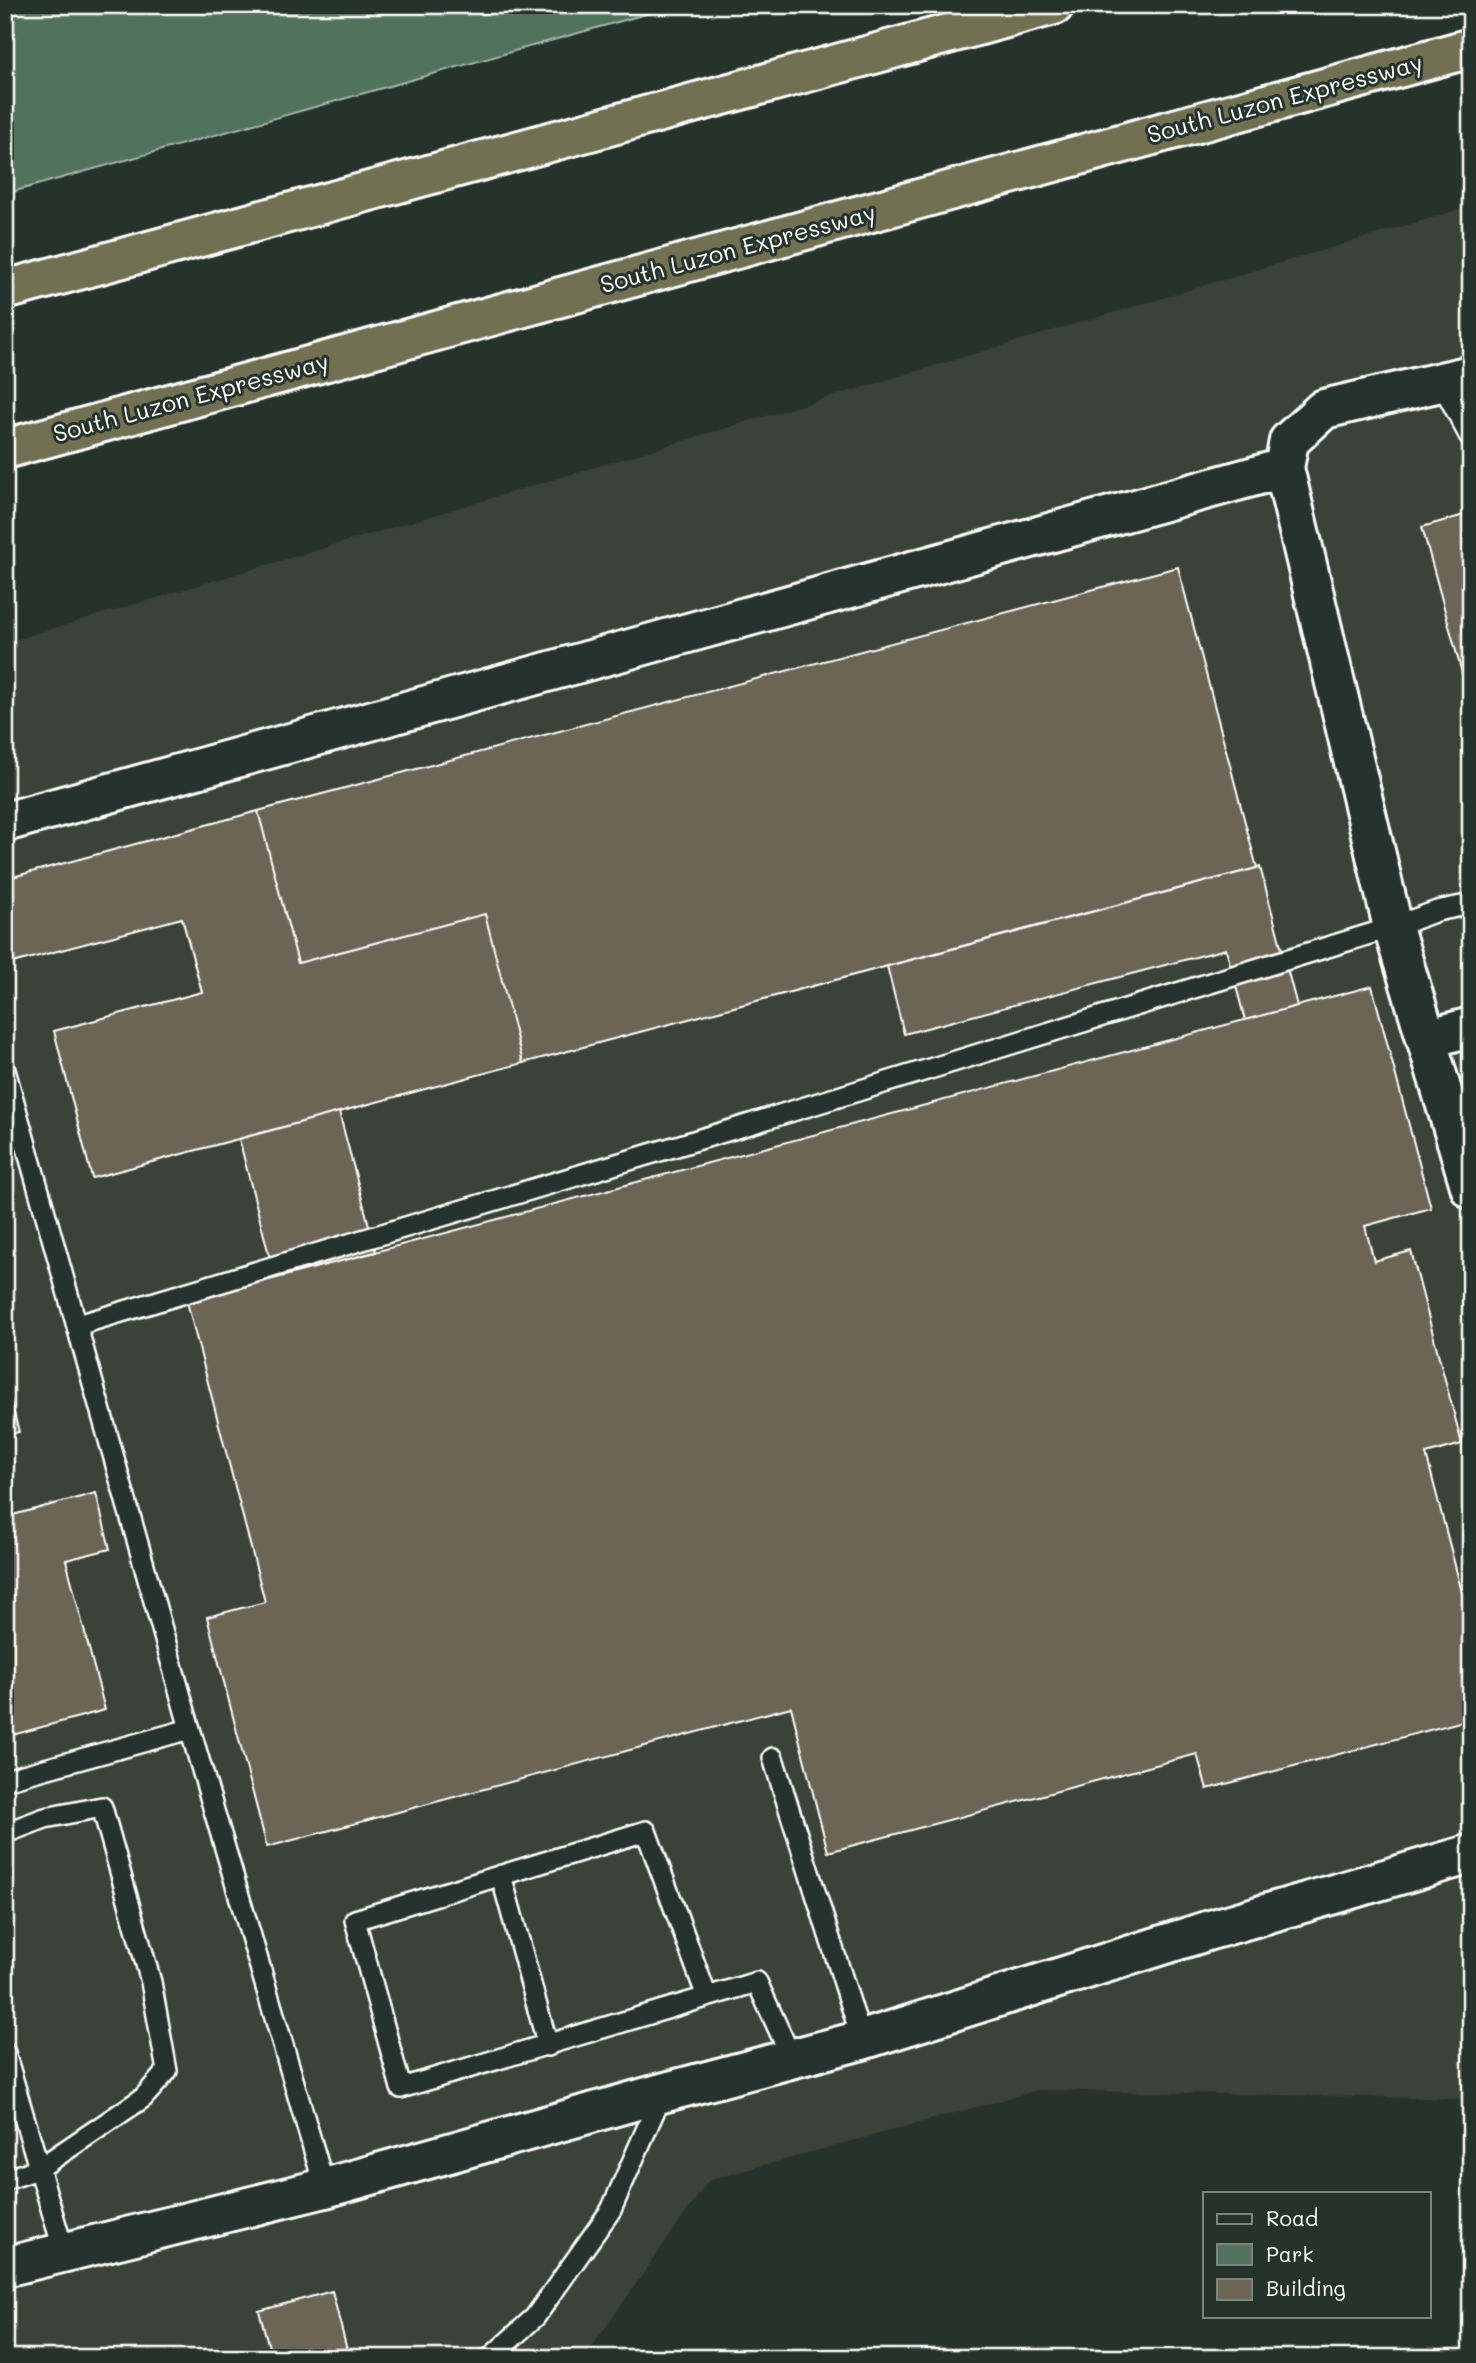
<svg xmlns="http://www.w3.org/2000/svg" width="1476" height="2363" viewBox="0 0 1476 2363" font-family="Mali,sans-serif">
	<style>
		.built { fill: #3b4239 }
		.green { fill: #51725c; stroke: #a8b8ae; stroke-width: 2 }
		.building { fill: #6c6554; stroke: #fff; stroke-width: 2 }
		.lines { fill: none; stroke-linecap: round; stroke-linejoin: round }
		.service-casing { stroke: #fff; stroke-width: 24 }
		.minor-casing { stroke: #fff; stroke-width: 44 }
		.motorway-casing { stroke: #fff; stroke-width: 44 }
		.service { stroke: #26332d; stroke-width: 19 }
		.minor { stroke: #26332d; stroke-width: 38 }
		.motorway { stroke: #716f52; stroke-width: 38 }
		.labels { text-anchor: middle; stroke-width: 6; stroke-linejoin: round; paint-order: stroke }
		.street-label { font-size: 24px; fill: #fff; stroke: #26332d }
	</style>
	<rect width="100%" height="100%" fill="#26332d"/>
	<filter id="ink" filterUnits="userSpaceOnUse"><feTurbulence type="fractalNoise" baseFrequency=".0143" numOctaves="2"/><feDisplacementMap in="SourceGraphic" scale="14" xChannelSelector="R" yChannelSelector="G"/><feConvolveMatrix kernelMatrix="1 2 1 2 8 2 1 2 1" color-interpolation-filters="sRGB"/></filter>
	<g filter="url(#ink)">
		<path class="built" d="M1471 206V2099L1039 2090 709 2180 584 2358H5V643Z"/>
		<path class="green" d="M5 5H678L5 194Z"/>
		<path class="building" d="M1471 513V706L1422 527Z
			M1178 567 1257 868 523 1063 485 914 298 963 258 811Z
			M258 811 298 963 485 914 523 1063 92 1178 54 1031 202 992 182 918 5 965V879Z
			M1260 867 1297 1006 1245 1020 1226 949 904 1034 887 966Z
			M1372 986 1431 1208 1365 1226 1374 1261 1411 1251 1462 1444 1426 1454 1471 1627V1719L1207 1789 1197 1754 828 1852 791 1707 267 1847 207 1617 265 1602 187 1302Z
			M339 1112 376 1252 275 1278 239 1139Z
			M5 1378 19 1432 5 1435Z
			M96 1493 110 1549 66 1560 105 1710 5 1737V1517Z
			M332 2291 349 2358H272L259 2311Z"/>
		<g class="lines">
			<g class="service-casing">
				<path id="service" d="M1441 382 1471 439
					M5 1070 190 1729 325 2188
					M78 1325 737 1128 1393 927 1437 911 1471 904
					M773 1758 862 2040
					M5 1780 190 1729
					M5 1833 45 1818 102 1807 151 1982 167 2071 143 2098 38 2169 5 2180
					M501 1875 548 2046
					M707 1997 646 1831 355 1920 401 2088 757 1982 792 2059
					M5 2053 64 2252
					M490 2358 535 2317 611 2210 662 2094"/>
			</g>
			<g class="minor-casing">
				<path id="minor" d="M1471 375 1324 409 1289 441 1284 468 1393 927 1471 1189
					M5 822 1284 468
					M1426 1039 1471 1027
					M5 2267 325 2188 662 2093 862 2040 1207 1931 1471 1854"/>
			</g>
			<g class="motorway-casing">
				<path id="motorway" d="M5 290 1054 5
					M5 449 1471 48"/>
			</g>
			<use href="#service" class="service"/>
			<use href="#minor" class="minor"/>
			<use href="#motorway" class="motorway"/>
		</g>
	</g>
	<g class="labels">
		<g class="street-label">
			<text transform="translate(1285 99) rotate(-15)" y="8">South Luzon Expressway</text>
			<text transform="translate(738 249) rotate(-15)" y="8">South Luzon Expressway</text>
			<text transform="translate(191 398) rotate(-15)" y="8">South Luzon Expressway</text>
		</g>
	</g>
	<rect width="1476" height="2363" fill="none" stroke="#26332d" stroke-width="28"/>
	<rect x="14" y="14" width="1448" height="2335" fill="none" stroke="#fff" stroke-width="2.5" filter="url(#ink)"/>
	<rect x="1203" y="2192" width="228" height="126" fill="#26332d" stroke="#7d8581" stroke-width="2"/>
	<rect x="1217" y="2214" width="35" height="10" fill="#26332d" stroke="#7d8581" stroke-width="2"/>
	<text x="1266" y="2226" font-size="21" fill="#ffffff">Road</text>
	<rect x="1217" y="2244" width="35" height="21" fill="#51725c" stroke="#7d8581" stroke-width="2"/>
	<text x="1266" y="2262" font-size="21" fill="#ffffff">Park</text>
	<rect x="1217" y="2279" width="35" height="21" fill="#6c6554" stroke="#7d8581" stroke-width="2"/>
	<text x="1266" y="2296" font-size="21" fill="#ffffff">Building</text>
</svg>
